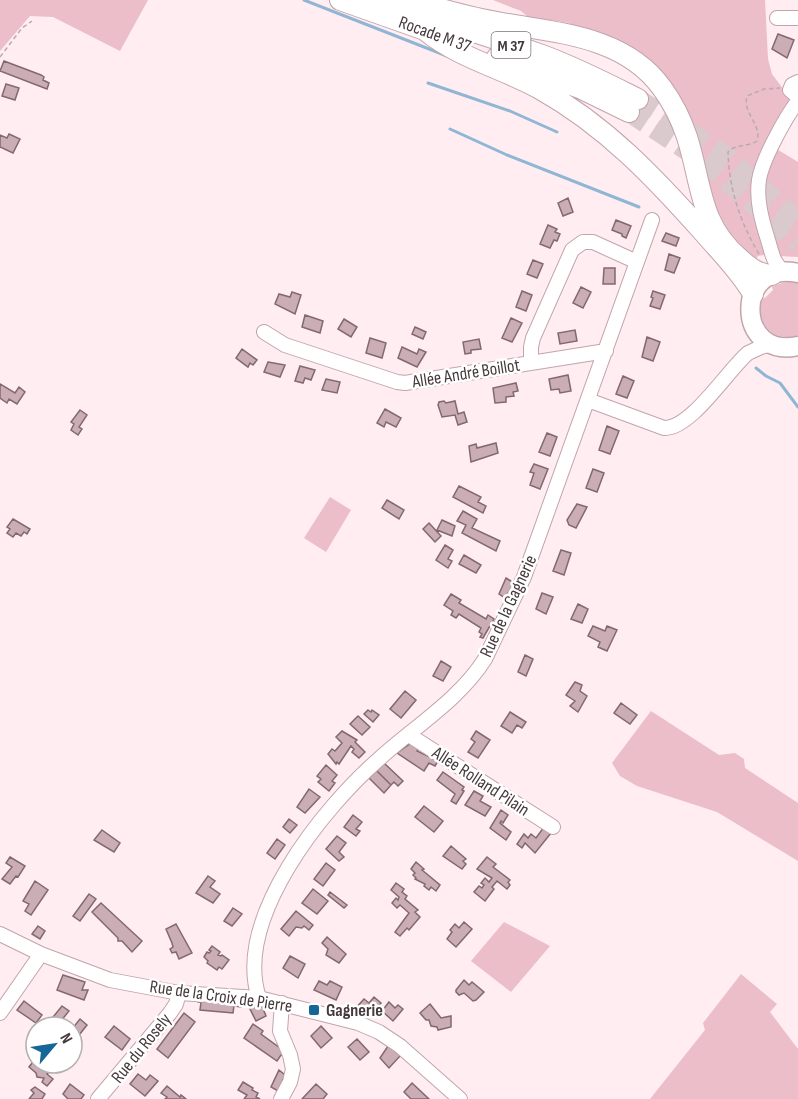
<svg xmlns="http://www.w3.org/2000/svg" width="798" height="1099" viewBox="0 0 798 1099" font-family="'Sofia Sans Condensed',sans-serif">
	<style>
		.green { fill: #ebbec9 }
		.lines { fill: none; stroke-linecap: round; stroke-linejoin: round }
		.stream { stroke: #8fb6d5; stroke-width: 3 }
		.building { fill: #cbaeb5; stroke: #82686f; stroke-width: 1.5 }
		.highway-tunnel { stroke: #dac9cd; stroke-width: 20; stroke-dasharray: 20 10; stroke-linecap: butt }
		.minor-casing { stroke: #c1a5ab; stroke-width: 16 }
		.major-casing { stroke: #c1a5ab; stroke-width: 21 }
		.highway-casing { stroke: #c1a5ab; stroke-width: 22 }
		.path { stroke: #bbabae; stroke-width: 1.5; stroke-dasharray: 4.5 3; stroke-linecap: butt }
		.minor { stroke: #fff; stroke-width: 14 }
		.major { stroke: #fff; stroke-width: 18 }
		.highway { stroke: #fff; stroke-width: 20 }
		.poi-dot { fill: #156798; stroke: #fff; stroke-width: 2 }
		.labels { text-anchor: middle; stroke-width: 5; stroke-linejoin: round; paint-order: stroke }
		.shield { fill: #fff; stroke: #7d7476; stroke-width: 1.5 }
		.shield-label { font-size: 16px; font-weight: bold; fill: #45393c }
		.street-label { font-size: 18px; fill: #45393c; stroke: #fff }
		.poi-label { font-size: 18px; font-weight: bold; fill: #45393c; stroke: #fff; text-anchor: start }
	</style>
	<rect width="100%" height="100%" fill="#ffedf1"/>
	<path class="green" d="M0 0H148L120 51 53 17 30 16 0 51Z
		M493 0H765L768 59 772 74 793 102 759 167 769 254 758 256 754 263 722 231 676 95 570 29V23L528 17 521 11Z
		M775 148 798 162V257L778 256 766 206V174Z
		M790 281 798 283V336C773 342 754 323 762 298H765L773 290 772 286Z
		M330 497 351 510 326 552 304 538Z
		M651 711 719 755 735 753 744 759 745 768 798 803V861L717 812 637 786 620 776 612 763Z
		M504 922 550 946 511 992 471 961Z
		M741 974 777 1004 770 1012 798 1049V1099H650L705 1030 703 1023Z"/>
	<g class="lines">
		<path class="stream" d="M304 0 447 56
			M428 83 510 111 557 132
			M450 129 507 155 639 207
			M756 368 766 376 780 383 798 407"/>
	</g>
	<path class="building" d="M778 34 794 40 787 58 772 49Z
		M4 61 41 75 44 77 43 80 49 83 47 89 0 71Z
		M6 84 19 88 15 100 2 96Z
		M9 134 20 139 13 153 0 147V135L7 138Z
		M568 198 573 212 563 216 558 203Z
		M616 220 631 226 626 238 622 236V234L612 230Z
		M548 225 557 229 555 232 560 234 557 241 554 240 550 248 540 244Z
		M666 233 679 238 676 246 662 241Z
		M669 254 680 258 674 273 665 270Z
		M533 260 543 264 537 278 527 274Z
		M604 268H615V284H603Z
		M581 287 591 292 583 308 573 303Z
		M522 291 532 295 526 311 516 307Z
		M653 291 665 295 660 309 650 306 653 298 651 297Z
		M292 292 301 295 295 314 275 304 279 294 290 297Z
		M305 315 323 321 320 333 302 327Z
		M511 318 522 323 512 342 502 338Z
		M344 319 357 327 351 337 338 329Z
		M415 327 426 332 423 339 412 334Z
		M575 330 577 341 560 344 558 333Z
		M647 337 660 342 653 361 642 357Z
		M370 338 386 343 382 358 366 353Z
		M479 339 481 349 471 350V353L465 354 463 342Z
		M402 347 417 354 419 349 426 352 417 367 398 358Z
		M242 349 257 360 253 365 250 363 248 367 236 358Z
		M268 362 285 365 280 377 264 372Z
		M300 366 315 370 311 380 305 378 303 383 295 381Z
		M568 375 571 391 560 393 559 389 551 390 549 379Z
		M623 376 634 381 627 398 616 394Z
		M326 379 340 382 337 393 322 390Z
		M516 383 518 391 513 392 514 396 506 397V402L495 403 493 388Z
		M0 384 15 393 19 387 25 392 17 404 9 399 7 403 0 398Z
		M444 401 446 403 455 401 458 414 464 412 467 422 458 425 455 415 442 417 438 405 439 402Z
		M385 409 401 418 396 427 386 422 384 427 377 423Z
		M80 410 87 415 79 427 82 429 78 435 71 430 74 424 71 422Z
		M607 426 619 431 610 454 599 450Z
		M547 433 557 437 550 456 539 452Z
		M496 443 498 453 471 462 469 446 476 444 477 448Z
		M534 464 548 469 540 489 530 485 534 473 530 472Z
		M593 469 604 473 597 492 586 488Z
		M459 486 481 497 478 502 486 506 483 513 453 497Z
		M387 500 404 510 399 519 382 508Z
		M577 504 587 507 576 528 569 525 567 520Z
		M463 511 477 519 472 528 500 541 496 551 462 533 466 525 457 521Z
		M13 519 30 529 27 534 24 532 21 536 16 533 13 537 7 533 10 529 7 527Z
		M442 520 455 526 452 536 437 530Z
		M429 523 441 536 435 542 423 529Z
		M445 545 453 550 448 559 452 561 448 568 436 560Z
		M561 550 571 553 564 575 553 571Z
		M464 555 481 565 476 573 459 564Z
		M506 578 514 583 505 598 499 594Z
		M542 593 553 597 546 614 536 609Z
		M451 594 461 600 459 603 486 619 488 615 494 619 483 638 480 637 482 634 479 632 481 628 459 614 456 618 451 615 453 611 444 605Z
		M578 604 588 609 582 623 571 619Z
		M593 626 605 631 607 626 617 630 607 651 598 647 600 642 588 636Z
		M525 655 533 659 526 676 518 672Z
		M441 661 451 667 443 681 433 676Z
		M575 682 582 685 580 691 587 696 578 712 570 706 575 701 566 695Z
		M405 691 416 700 401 718 390 709Z
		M621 703 637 715 630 724 614 713Z
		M368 710 371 712 372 710 379 715 373 722 364 714Z
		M510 712 526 722 522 728 517 725 512 733 501 726Z
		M358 716 370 727 362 735 350 724Z
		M342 731 357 740 355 742 365 752 359 758 352 752 354 749 351 746 339 764 337 762 336 764 328 754 332 749 335 751 342 743 336 737Z
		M476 731 490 740 478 758 468 752 475 742 471 739Z
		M411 743 418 749 417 751 438 761 435 766 429 763 424 771 397 753Z
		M384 763 403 781 398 786 394 782 391 785 376 770Z
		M326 765 337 775 332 781 335 783 329 791 318 782 321 779 317 776Z
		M376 770 391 785 384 793 369 778Z
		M443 772 464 787 462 790 464 791 456 804 451 801 455 794 437 780Z
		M309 789 320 797 305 813 297 807Z
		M474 791 483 796 480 801 491 807 485 816 465 805Z
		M424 806 443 821 434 832 415 817Z
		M501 810 508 815 503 823 501 821 500 823 511 832 506 840 490 828Z
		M353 815 362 822 356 829 360 831 356 836 344 827Z
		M289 819 297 825 290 833 283 827Z
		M544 827 551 833 535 853 525 843 522 848 517 844 524 834 528 838 531 834 536 838Z
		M102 830 120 843 114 852 94 840Z
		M337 836 346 843 339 852 344 857 339 861 326 849Z
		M277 839 285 845 275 859 267 853Z
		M451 846 466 859 463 861 466 864 462 869 443 856Z
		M10 857 25 866 18 877 16 876 10 884 2 879 12 867 6 863Z
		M487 857 496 864 493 867 510 880 508 882 510 885 507 889 497 881 492 887 494 889 485 901 474 892 479 886 482 888 484 885 481 883 485 878 489 882 492 878 477 869Z
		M416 862 424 869 422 870 440 885 436 891 431 887 429 890 424 886 425 884 415 879 416 878 413 875 415 873 411 869Z
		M326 863 335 870 323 886 314 879Z
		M208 876 215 881 210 887 220 894 213 903 196 893Z
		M35 881 48 890 31 915 25 911 29 904 23 901Z
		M396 883 404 889 402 892 407 896 405 899 418 910 415 912 420 917 409 930 407 928 400 936 395 932 409 913 400 905 397 908 392 903 396 898 398 900 399 897 391 890Z
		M313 889 328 901 317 914 302 903Z
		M330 892 347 905 344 908 328 895Z
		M89 894 96 899 80 921 73 916Z
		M101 903 142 941 132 952 122 941H118V938L92 912Z
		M233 908 242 914 232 926 224 921Z
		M296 911 313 925 309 930 304 926 302 928 296 927 289 936 281 929Z
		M464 922 472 929 456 947 447 939 452 932 450 930 455 924 459 928Z
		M176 924 192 953 179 959 176 952 172 953 170 949 173 947 172 943 166 929Z
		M38 926 45 931 40 939 32 934Z
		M327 937 346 954 339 963 326 955 328 949 322 943Z
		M212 946 220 952 218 955 221 956 222 955 229 960 222 969 219 967 217 970 207 963 208 961 204 957 207 952 209 953 211 951 209 950Z
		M290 956 305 964 298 978 283 968Z
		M63 975 85 982 82 990H88L84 1000 57 990Z
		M464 980 469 985 472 982 484 992 476 1000 473 1001 464 993 459 995 456 992V990Z
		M319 981 327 985 330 981 342 987 336 1000 314 990Z
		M198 997 242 1001 241 1007 234 1006 233 1013 200 1010 201 1002H198Z
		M374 997 381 1003 367 1019 355 1009 364 999 369 1003Z
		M24 1001 42 1015 36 1023 17 1010Z
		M389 1002 395 1008 398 1005 403 1009 393 1021 382 1011Z
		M254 1004H261L266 1016 256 1021 249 1007Z
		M430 1004 441 1018 451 1016V1027L438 1030 437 1027 431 1026 429 1020H426L420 1013Z
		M62 1006 69 1011 56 1027H45Z
		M184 1013 195 1022 168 1058 157 1049Z
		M80 1019 87 1025 72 1044V1029Z
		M253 1024 263 1031 261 1034 280 1048 284 1055H281L277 1061 244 1038Z
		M114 1026 130 1039 122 1050 105 1037Z
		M321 1026 332 1038 321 1048 311 1036Z
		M357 1039 369 1052 360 1060 348 1047Z
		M388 1046 401 1055 389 1068 380 1058Z
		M36 1058V1063H44L52 1068 47 1074 53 1079 47 1086 42 1082 44 1078 37 1077 36 1073 29 1067Z
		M279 1070 285 1075 278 1091 271 1087Z
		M138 1074 146 1080 150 1075 158 1081 145 1096 130 1084Z
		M243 1082 253 1088 252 1090 258 1093 256 1097 260 1099H244L247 1095 238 1090Z
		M412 1083 429 1099H411L404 1092Z
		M70 1084 84 1095 81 1099H68L63 1094Z
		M316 1084 327 1094 323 1099H302Z
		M167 1086 180 1097 181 1095 186 1099H165L167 1097 161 1093Z
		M35 1087 45 1094 42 1099H29L34 1093 31 1090Z"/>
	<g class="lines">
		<path class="highway-tunnel" d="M638 99 726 156 798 221
			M629 112 709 165 798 244"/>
		<g class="minor-casing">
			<path id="minor" d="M777 18H798
				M798 82 792 85 790 90 798 97
				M785 272C773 264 772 253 768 240 762 221 756 200 759 180 762 160 785 118 798 101
				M264 332 285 345 397 382 405 383 606 351
				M531 363V347L533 338 572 250 583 242H593L637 262
				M588 400 664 428C691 429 727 371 748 353L761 347 773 344
				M409 735 553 827
				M0 934 41 954 110 980 179 993 259 998 358 1023 379 1032 400 1046 460 1099
				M259 998C233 919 323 808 379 759 414 727 459 700 485 659L524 577 652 220
				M0 1013 41 954
				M98 1099 170 1013 176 1004 179 993
				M281 1099 290 1082 293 1069 290 1055 280 1031 282 1003"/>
		</g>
		<g class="major-casing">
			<path id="major" d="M798 273C734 259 735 360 798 346"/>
		</g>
		<g class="highway-casing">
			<path id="highway" d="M340 0 439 35
				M381 0C434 20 489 36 542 55 575 67 606 83 638 99
				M408 0C438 8 467 17 497 22 555 33 624 35 662 88 673 103 681 119 687 137 702 184 699 225 740 259 750 268 758 274 772 275
				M426 31C459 58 502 68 540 89 606 126 654 177 704 233 721 253 740 271 753 294
				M497 57 582 89 629 112"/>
		</g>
		<path class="path" d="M0 57 22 28 32 21
			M759 254C740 222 729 189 728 152 735 144 748 147 757 141 762 124 742 113 747 96L764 89 780 88"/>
		<use href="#minor" class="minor"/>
		<use href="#major" class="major"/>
		<use href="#highway" class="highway"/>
	</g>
	<rect class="poi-dot" x="308" y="1004" width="12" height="12" rx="3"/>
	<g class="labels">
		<rect class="shield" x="491.5" y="32" width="39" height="26" rx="4.5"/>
		<g class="shield-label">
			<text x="511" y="51">M 37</text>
		</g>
		<g class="street-label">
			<text transform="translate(435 34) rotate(20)" y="6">Rocade M 37</text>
			<text transform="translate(466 373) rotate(-9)" y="6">Allée André Boillot</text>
			<text transform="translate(508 606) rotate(-65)" y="6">Rue de la Gagnerie</text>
			<text transform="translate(481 781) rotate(33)" y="6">Allée Rolland Pilain</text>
			<text transform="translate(221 996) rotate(8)" y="6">Rue de la Croix de Pierre</text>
			<text transform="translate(141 1048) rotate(-51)" y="6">Rue du Rosely</text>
		</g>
		<g class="poi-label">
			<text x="326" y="1016">Gagnerie</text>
		</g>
	</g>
	<g transform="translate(54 1045) rotate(61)"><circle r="28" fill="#ffffff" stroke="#b5b0b1" stroke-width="1.5"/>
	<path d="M0-4.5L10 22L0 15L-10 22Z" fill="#156798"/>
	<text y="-9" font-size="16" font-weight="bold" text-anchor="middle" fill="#45393c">N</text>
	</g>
</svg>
